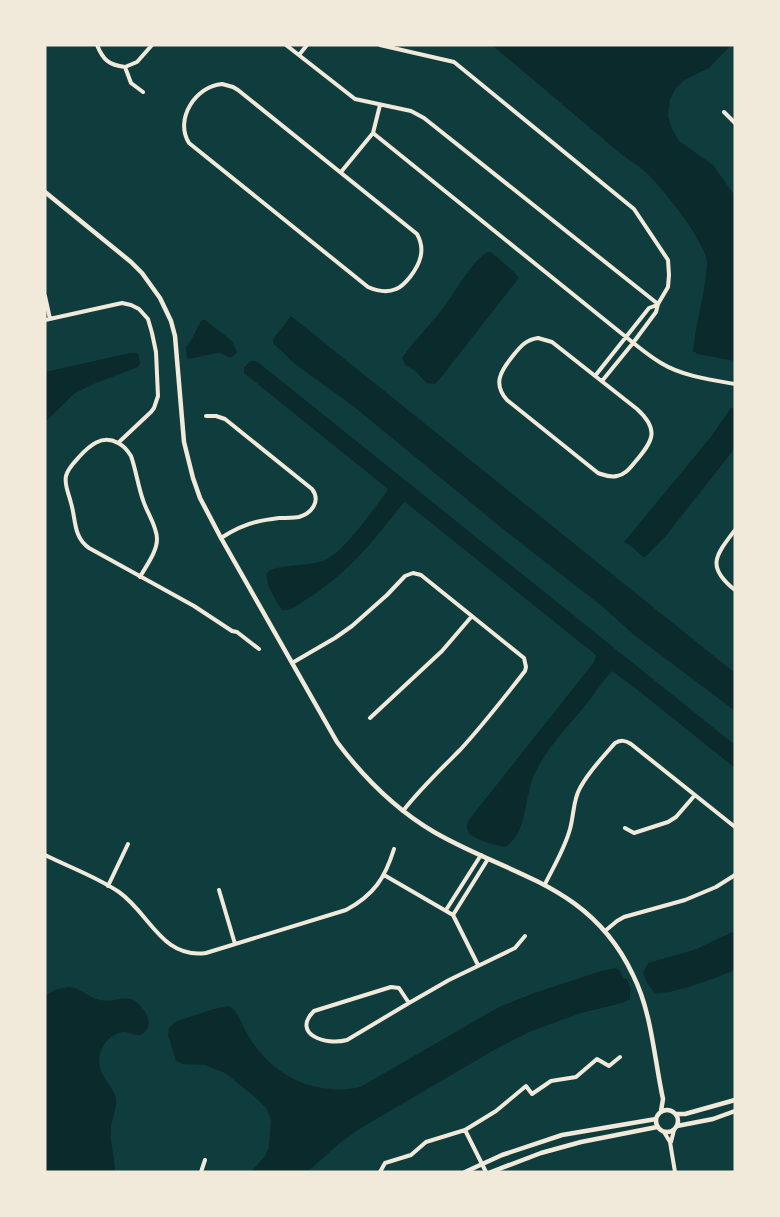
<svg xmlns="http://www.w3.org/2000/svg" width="780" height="1217" viewBox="0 0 780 1217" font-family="'Fira Sans',sans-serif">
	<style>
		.water { fill: #0a2a2b }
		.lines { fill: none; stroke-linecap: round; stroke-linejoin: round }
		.minor { stroke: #f1e9da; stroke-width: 4 }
		.tertiary { stroke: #f1e9da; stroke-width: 4.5 }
	</style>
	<rect width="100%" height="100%" fill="#0f3d3e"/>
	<path class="water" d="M492 45H731L709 68 686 79 676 88 670 100 668 116 672 129 679 141 713 165 735 196V361L698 354 693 351C696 322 705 294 707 264 708 244 660 184 643 170 636 164 629 160 621 154Z
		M487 252H491L516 274 518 277V279L439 380 435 384 427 383 414 370 405 365 402 358C414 341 428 327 441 311 456 292 467 267 487 252Z
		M291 316 735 673V711L633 634 603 607 503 529 353 406 295 364 273 343V339Z
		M202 320H205L232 341 237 352C229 363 228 354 219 353 211 353 197 358 187 359L186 347C193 340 196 328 202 320Z
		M130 353H136L138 354 140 363 138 367 96 383 75 393 45 422V372Z
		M250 361H255L259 363 735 745V768L639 691 612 671C602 682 593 696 583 708 566 729 545 750 534 775 524 797 528 833 505 847 495 845 473 840 468 831 466 827 467 824 468 821L594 662 596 655 405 502 403 503C374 541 347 574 307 599 299 604 290 612 282 610 277 603 262 578 268 572 275 564 313 567 327 559 348 547 370 513 386 493L388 489 244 373V368Z
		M731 408 735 409V448L665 537 644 558 632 547 624 542 710 438Z
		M735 931V970C721 976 668 996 655 993L647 983 643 973 648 963 694 950Z
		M616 968 620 971 624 979H627L631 990 630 992V999L622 1003 581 1013 529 1032 494 1050 361 1128 341 1142 307 1172H251L265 1156 269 1147 271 1121 267 1109 255 1097 225 1073 205 1065 183 1064 176 1061 168 1035 169 1028 173 1024 177 1021 214 1009 229 1006C240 1012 242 1027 249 1037 268 1067 294 1085 330 1089 341 1090 351 1090 362 1086L499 1007 534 993 601 971Z
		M69 987C82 988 88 998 100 1000 115 1004 127 991 141 1006 144 1010 147 1014 148 1019 150 1026 147 1031 141 1035 135 1036 130 1032 124 1032 104 1034 93 1058 103 1075 107 1083 114 1089 116 1099 117 1110 111 1120 111 1131 110 1144 115 1158 115 1172H45V996L57 989Z"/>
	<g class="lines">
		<path class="minor" d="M97 45C103 60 109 65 125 67L131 83 143 92
			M286 45 355 99 411 111 424 118 658 304
			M380 45 454 62 634 209 668 260 669 275 668 287 658 304 656 312 633 343 602 381
			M299 55 307 45
			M125 67 137 62 152 45
			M222 84 233 87 238 90 417 234C426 250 420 264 410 277 406 282 402 287 396 289 387 293 377 291 368 287L189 143C174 119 196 86 222 84Z
			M724 112 735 123
			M373 133 626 337C637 346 649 356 661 363 682 376 711 380 735 384
			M341 172 373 133 380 105
			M45 296 50 319
			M45 320 122 303 131 305 139 309 148 319 152 333 156 352 158 396 154 408 151 412 118 443
			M538 338 552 342 637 409C660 430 653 441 635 462 630 468 625 475 617 476 610 478 604 475 598 473L507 400C493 384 500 372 512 357 520 347 525 340 538 338Z
			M595 376 649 308 657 305
			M206 416H216L225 419 312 489C321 501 312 513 299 517 292 518 286 518 279 518 271 519 264 520 256 522 243 525 232 531 221 538
			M735 530C715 556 706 567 735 590
			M140 577C146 566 157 552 157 539 157 526 147 513 143 500 138 486 136 470 131 456 128 451 124 446 118 443 102 434 89 446 79 457 74 463 68 468 66 476 64 485 69 494 71 503 76 519 73 537 89 548L194 606 232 631 237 632 259 649
			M292 663 335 638 352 626 387 595 405 576 413 573 421 575 524 658 526 667 525 671C504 698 483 725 460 750 440 770 420 789 403 811
			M370 718 442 651 472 616
			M625 828 634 833 668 822 676 817 695 795
			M45 855C69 867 97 877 119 892 150 914 162 959 206 953L346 910C374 895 385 878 394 849
			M384 875 453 915 478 965
			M545 884C554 866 565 848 570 829 574 815 573 800 580 788 589 771 603 757 615 743 621 740 625 740 631 744L735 827
			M108 886 128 844
			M219 890 235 944
			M446 910 481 855
			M453 915 488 859
			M605 931 617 921 624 917 685 900 716 887 735 875
			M391 987 399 988 409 1003 347 1040C326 1046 291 1034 314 1011Z
			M409 1003 449 980 515 948 525 936
			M465 1130 486 1172
			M664 1132 670 1142 675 1172
			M671 1142 674 1130
			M201 1172 205 1160
			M380 1172 385 1163 411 1155 426 1142 465 1130 496 1111 526 1086 532 1094 551 1081 576 1077 597 1059 609 1066 620 1057"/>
		<path class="tertiary" d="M45 192 131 262 142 273 160 298 171 321 175 336 184 442 193 478 200 498 221 538 337 742C364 778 395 809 434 832 512 877 590 884 633 975 652 1013 654 1058 663 1099L661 1111
			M656 1121a11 11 0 1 1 22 0a11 11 0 1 1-22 0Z
			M676 1114H685L735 1100
			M677 1126 713 1119 735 1111
			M465 1172 502 1155 562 1135 656 1119
			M491 1172 541 1153 581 1142 657 1127"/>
	</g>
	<rect width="780" height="1217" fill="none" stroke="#f1e9da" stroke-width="93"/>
</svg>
